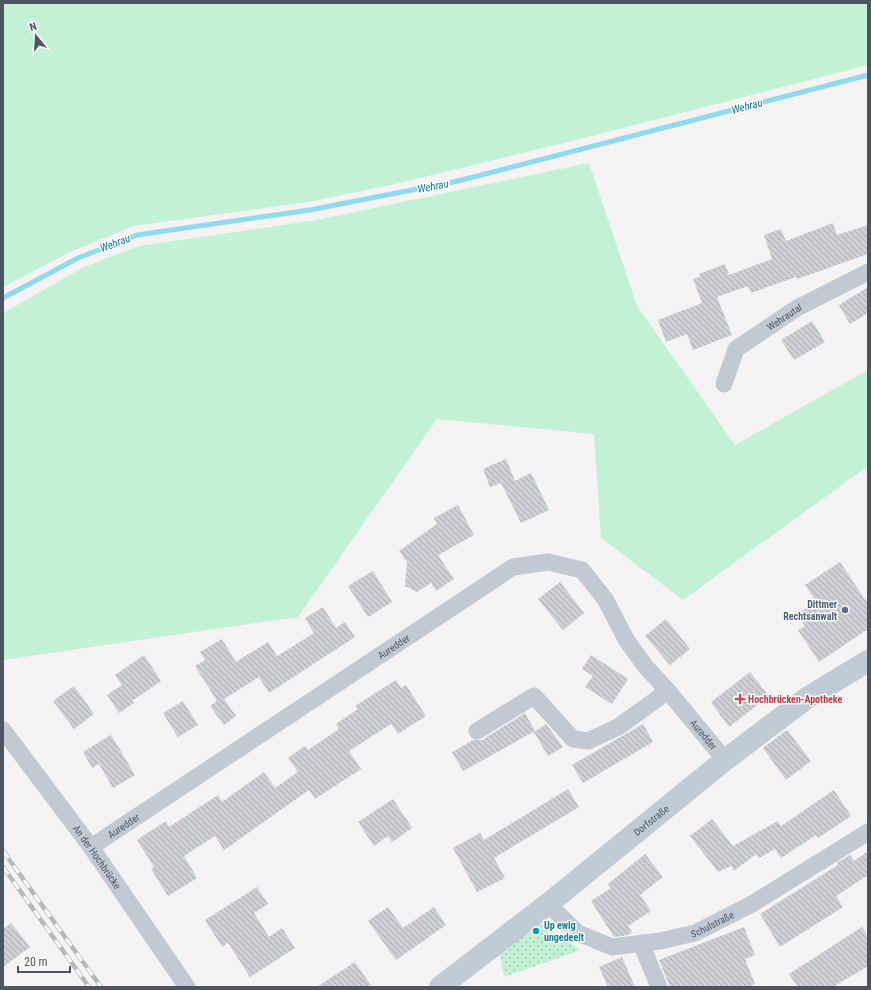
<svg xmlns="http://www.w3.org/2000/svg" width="871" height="990" viewBox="0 0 871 990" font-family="'Roboto Condensed',sans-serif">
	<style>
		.green { fill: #c3f1d5 }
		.park { fill: url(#park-dots) }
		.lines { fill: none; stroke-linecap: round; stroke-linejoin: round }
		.stream { stroke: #90daee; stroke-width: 5 }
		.building { fill: url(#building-back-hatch) }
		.street { stroke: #c1cad2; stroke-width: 17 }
		.secondary { stroke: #c1cbd6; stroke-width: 22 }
		.rail-casing { stroke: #b5b8bd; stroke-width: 4.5 }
		.rail { stroke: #fff; stroke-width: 3; stroke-dasharray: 9; stroke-linecap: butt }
		.service-dot { fill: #5c6f8a; stroke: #fff; stroke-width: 1.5 }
		.health-dot { fill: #e0444e; stroke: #fff; stroke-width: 1.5 }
		.culture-dot { fill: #0f9aa8; stroke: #fff; stroke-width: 1.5 }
		.labels { text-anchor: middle; stroke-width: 3; stroke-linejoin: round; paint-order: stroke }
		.street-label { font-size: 10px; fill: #4a5661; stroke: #fff }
		.service-label { font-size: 10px; font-weight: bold; fill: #4e5e75; stroke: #fff; text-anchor: end }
		.health-label { font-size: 10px; font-weight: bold; fill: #be3a42; stroke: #fff; text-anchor: start }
		.culture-label { font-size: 10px; font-weight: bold; fill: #0d838f; stroke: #fff; text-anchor: start }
		.water-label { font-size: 11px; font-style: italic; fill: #0c7c9b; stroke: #fff }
	</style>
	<defs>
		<pattern id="park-dots" width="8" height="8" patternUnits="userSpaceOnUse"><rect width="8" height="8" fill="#c3f1d5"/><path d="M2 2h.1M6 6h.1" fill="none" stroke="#a0c6b0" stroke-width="1.8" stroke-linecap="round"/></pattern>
		<pattern id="building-back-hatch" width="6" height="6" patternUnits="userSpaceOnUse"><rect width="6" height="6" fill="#cdcfd5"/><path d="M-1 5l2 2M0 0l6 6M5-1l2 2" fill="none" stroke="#a8abb0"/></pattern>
	</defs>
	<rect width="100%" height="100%" fill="#f5f3f3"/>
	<path class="green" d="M3 3H868V65L584 138 391 185 308 202 134 226 72 251 3 287Z
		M589 163 637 306 735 445 868 370V466L683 600 601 538 594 434 437 419 298 617 3 660V313L84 267 139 246 317 220Z"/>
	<path class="park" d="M535 921 581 950 504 977 499 948Z"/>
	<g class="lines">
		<path class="stream" d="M3 298 78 258 137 235 310 210 458 181 868 75"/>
	</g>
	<path class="building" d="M833 223 837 235 868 225V254L797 279 796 277 751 293 748 286 717 297 732 335 693 350 687 334 666 342 658 320 702 303 693 279 700 277 699 274 725 264 729 275 772 259 764 235 781 229 786 241Z
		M868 287V313L850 324 839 305Z
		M812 321 825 342 794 360 781 340Z
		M506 459 515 481 531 473 549 510 521 523 501 483 490 487 483 469Z
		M458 505 474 535 438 555 454 579 436 591 431 583 417 592 405 586 407 562 399 551 437 524 434 518Z
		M840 562 868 604V629L819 662 798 630 805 626 797 614 816 601 805 585Z
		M373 571 392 602 368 617 348 586Z
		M560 582 584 613 563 630 538 599Z
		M323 607 336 628 345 622 355 637 269 693 259 677 224 699 236 716 224 725 210 706 217 701 195 666 205 660 200 652 222 639 236 662 268 642 277 656 314 633 305 618Z
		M666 619 690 649 670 665 645 636Z
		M144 655 161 681 132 701 134 703 119 713 107 695 122 685 115 675Z
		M591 655 628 679 612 704 585 687 593 676 582 669Z
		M750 672 769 696 729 727 711 702Z
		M396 680 401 688 406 685 426 716 398 734 391 724 349 751 361 769 315 799 309 790 224 850 215 836 184 856 197 878 168 896 151 869 154 867 137 840 166 821 169 827 218 795 222 802 264 772 275 788 298 772 288 758 305 746 308 750 339 729 336 724 358 709 355 706Z
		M74 686 94 714 74 729 53 701Z
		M183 701 198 725 178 737 163 713Z
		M525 713 535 731 463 771 452 752 473 740H482Z
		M546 724 563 747 548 756 534 732Z
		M643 724 653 742 583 783 572 765Z
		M787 730 811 761 786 780 763 748Z
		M111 735 135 775 113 788 99 764 92 768 83 752Z
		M568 789 579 807 494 858 505 878 477 892 453 848 480 833 484 840Z
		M834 790 851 816 818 838 816 835 781 858 775 849 759 858 756 854 734 871 731 866 718 872 690 836 712 819 733 846 778 821 781 826Z
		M393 799 412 828 392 842 388 836 374 846 358 822Z
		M868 851V875L836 896 843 907 780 947 760 914 838 865 837 863 850 855 854 861Z
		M645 854 663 877 640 895 651 911 628 926 632 932 628 935 614 937 591 901 611 888 608 884Z
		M257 887 268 904 254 913 269 937 282 928 295 948 250 977 228 943 222 947 205 920Z
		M388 907 403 928 434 907 446 925 396 960 368 921Z
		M11 923 30 947 3 967V929Z
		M744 927 755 955 745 959 755 984 747 987H670L659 960Z
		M862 927 868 937V966L833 987H798L789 974Z
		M622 957 635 987H608L599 967Z
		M355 962 372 987H317Z"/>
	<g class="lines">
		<g class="street">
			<path id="s1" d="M724 384 736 349 797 308 868 272"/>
			<path id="s2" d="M3 730 91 847 187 987"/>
			<path id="s3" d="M477 731 534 696 573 739 588 741 618 727 668 691 725 760"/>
			<path id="s4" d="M91 847 513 567 548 562 582 570 605 599 627 641 646 667 668 691"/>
			<path id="s5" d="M548 904 578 933 612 947 660 941 695 933 752 904 868 832"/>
			<path d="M641 943 659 987"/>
		</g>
		<path class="secondary" id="s6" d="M440 987 548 904 725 760 807 698 868 661"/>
		<g class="rail-casing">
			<path id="rail" d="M3 851 101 987
				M3 867 89 987"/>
		</g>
		<use href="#rail" class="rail"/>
	</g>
	<circle class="service-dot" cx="845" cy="610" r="4"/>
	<path class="health-dot" d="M738 693h4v4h4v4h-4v4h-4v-4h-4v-4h4z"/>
	<circle class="culture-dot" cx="536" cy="931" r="4"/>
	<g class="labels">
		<g class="street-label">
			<text dy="4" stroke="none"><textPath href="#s1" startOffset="95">Wehrautal</textPath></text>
			<text dy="4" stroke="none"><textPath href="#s4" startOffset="363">Auredder</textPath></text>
			<text dy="4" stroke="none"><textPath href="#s3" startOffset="291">Auredder</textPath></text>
			<text dy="4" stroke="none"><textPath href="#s6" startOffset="269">Dorfstraße</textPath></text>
			<text dy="4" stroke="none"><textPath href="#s4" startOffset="39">Auredder</textPath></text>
			<text dy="4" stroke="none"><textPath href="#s2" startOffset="158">An der Hochbrücke</textPath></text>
			<text dy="4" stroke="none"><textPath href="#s5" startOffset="182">Schulstraße</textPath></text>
		</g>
		<g class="service-label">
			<text x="837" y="608">Dittmer<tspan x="837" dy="12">Rechtsanwalt</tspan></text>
		</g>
		<g class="health-label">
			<text x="748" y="703">Hochbrücken-Apotheke</text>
		</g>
		<g class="culture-label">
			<text x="544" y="929">Up ewig<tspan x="544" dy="12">ungedeelt</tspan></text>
		</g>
		<g class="water-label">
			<text transform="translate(747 106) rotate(-15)" y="4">Wehrau</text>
			<text transform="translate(433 186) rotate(-11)" y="4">Wehrau</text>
			<text transform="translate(115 243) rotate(-21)" y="4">Wehrau</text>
		</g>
	</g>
	<rect width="871" height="990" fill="none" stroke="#4a5661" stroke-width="8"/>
	<g transform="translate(36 36) rotate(342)" stroke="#ffffff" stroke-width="3" paint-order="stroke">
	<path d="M0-3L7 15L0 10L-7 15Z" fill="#4a5661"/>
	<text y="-6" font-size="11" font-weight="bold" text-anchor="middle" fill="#4a5661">N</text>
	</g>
	<path d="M18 966v6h52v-6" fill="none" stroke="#4a5661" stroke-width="2"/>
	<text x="24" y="966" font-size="12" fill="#4a5661" stroke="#ffffff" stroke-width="3" paint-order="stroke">20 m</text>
</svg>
